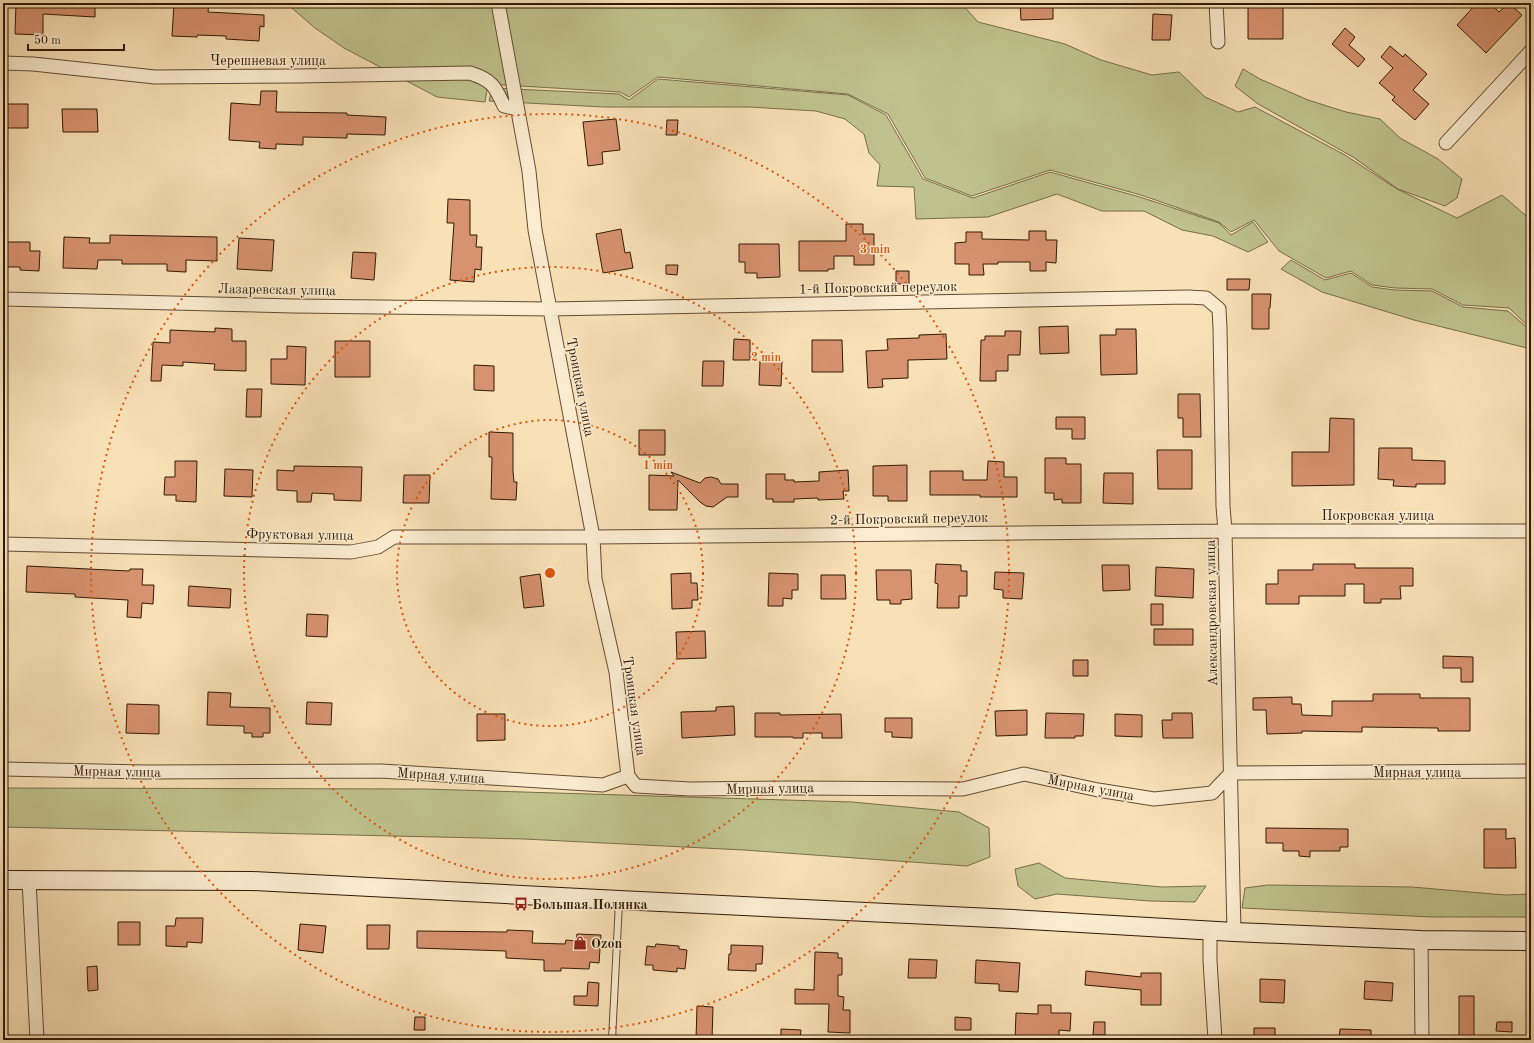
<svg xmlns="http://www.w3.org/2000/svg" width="1534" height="1043" viewBox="0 0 1534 1043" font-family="'Old Standard TT',serif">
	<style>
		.green { fill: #bfc28d; stroke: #786e4a }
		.building { fill: #d7926f; stroke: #311906 }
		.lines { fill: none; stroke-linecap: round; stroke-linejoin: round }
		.lane-casing { stroke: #634b32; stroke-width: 8 }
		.street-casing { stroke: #634b32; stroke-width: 15 }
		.secondary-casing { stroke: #311906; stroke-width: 20 }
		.lane { stroke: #fbecd0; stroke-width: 6 }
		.street { stroke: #fbecd0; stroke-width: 13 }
		.secondary { stroke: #fbecd0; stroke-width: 18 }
		.ring { fill: none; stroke: #df560c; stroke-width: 2; stroke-dasharray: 2 4 }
		.labels { text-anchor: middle; stroke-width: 3; stroke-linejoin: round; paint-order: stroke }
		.street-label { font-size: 14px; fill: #311906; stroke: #fbecd0 }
		.poi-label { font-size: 14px; font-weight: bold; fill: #311906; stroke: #fbecd0; text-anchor: start }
		.centre { fill: #df560c; stroke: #fbecd0; stroke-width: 2 }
		.ring-label { font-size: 12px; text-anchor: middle; font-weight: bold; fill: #df560c; stroke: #fbecd0; stroke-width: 3; stroke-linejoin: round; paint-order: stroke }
	</style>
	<rect width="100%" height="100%" fill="#f9e1b7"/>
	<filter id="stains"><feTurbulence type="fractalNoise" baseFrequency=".005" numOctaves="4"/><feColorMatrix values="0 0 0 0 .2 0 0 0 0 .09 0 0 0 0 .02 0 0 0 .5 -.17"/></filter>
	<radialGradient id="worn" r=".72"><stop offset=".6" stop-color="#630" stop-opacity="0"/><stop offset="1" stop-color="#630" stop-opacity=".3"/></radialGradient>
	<path class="green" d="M286 3H961L978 22 1065 44 1101 60 1152 75 1179 72 1205 97 1238 112 1255 107 1345 155 1397 189 1457 218 1502 195 1531 220V329L1509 308 1463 305 1432 289 1395 288 1372 285 1351 271 1326 278 1279 251 1254 220 1231 232 1219 222 1141 195 1050 170 972 196 925 178 888 114 848 94 658 77 629 97 620 92 488 84 485 102 437 97 344 48 315 28Z
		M1243 69 1260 79 1308 100 1346 112 1380 119 1400 138 1438 159 1462 179 1457 198 1445 206 1398 189 1353 157 1258 104 1235 86Z
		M658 79 848 95 886 115 923 179 973 198 1050 172 1140 197 1219 223 1231 235 1253 222 1268 242 1248 252 1213 236 1182 230 1144 211H1102L1057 194 988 217 916 219 914 187 877 186 880 165 869 153 864 134 845 119 816 111 749 107H604L489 101 492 88 619 94 629 100Z
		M1291 260 1325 280 1351 273 1372 287 1395 290 1432 291 1463 307 1508 311 1531 331V349L1414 320 1322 292 1281 269Z
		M3 788 424 789 852 802 959 812 989 828 990 857 967 866 744 850 524 839 3 827Z
		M1039 863 1065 878 1162 887 1206 886 1195 902 1150 901 1057 894 1035 899 1018 886 1015 869Z
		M1268 885 1412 887 1505 895 1531 894V917H1432L1242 908 1245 888Z"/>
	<path class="building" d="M16 3H95V17L43 14V35L15 34Z
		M174 3H209L208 12 264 15V27L260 26 259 41 226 39V36L197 35V37L172 36Z
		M1020 3H1053V19L1021 20Z
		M1248 3H1278V6H1283V39H1248Z
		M1477 3H1490L1499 12 1509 3 1522 15 1486 53 1457 25Z
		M1153 14 1172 15 1170 40H1152Z
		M1345 28 1355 37 1349 45 1365 59 1358 67 1332 44Z
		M1390 46 1403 57 1405 54 1427 74 1413 90 1429 104 1415 120 1392 100 1395 97 1379 83 1393 68 1381 57Z
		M261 91H277L276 112 347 113V115L386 117 385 135 347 134V138L303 137V145L276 144V149L259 148 260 142 229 140 231 103 260 105Z
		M3 104H28V128H3Z
		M62 109H97L98 132H63Z
		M616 119 620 150 602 152 603 164 588 166 583 122Z
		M667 120H678L677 135H666Z
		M448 199 470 200V235H477L476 247H482L481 270 475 269 474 282 450 280 454 223H447Z
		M846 224H863V234H874V265H854V256H834V269H828V271H799V241H846Z
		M621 229 625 253 630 252 633 268 603 273 596 234Z
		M1029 231H1046V240H1057L1056 263 1046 262V271H1030V262H998V264H983L984 275H969V264H955V243L966 242V232H982V239L1029 240Z
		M110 235 217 237V261L186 260V272L167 271V264H122V260H98L97 269 63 268 64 237 90 238 89 243H110Z
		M239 238 274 240 272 271 237 269Z
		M4 242H30V251H40L39 271 20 270V267H4Z
		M739 244H779L780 277 757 278V273H745V262H739Z
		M353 252 376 253 374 280 351 278Z
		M666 265H678L677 275 666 274Z
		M896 271H909V284H896Z
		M1227 279H1250L1249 290H1227Z
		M1252 294H1271L1270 308H1269V329H1252Z
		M1068 326 1069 353 1040 354 1039 327Z
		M215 328 232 329V341H246V371L214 370 215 364 183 362V366L162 365 161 381H151L153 342 170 343V330L215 332Z
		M1116 329H1136L1137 374 1101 375 1100 335H1116Z
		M1005 331H1021L1020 355H1008V371H996V381H980L981 340H985V336H1005Z
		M946 334 947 359 908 360V378L882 379 883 387 868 388 866 351 888 350 887 339 919 338V335Z
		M734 339 750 340V360H733Z
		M812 340H842L843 372H812Z
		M335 341H370V377H335Z
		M287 346 306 347 305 385 271 384V359H287Z
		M703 361H724L723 386H702Z
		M760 361H782L781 386 759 385Z
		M474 365 494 366V391L474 390Z
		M247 389H262L261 417H246Z
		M1178 394H1200L1201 437H1183V418H1178Z
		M1056 417H1085V439H1072V429H1056Z
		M1330 418 1354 419V485L1292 486V452H1329Z
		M639 430H665V455H639Z
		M489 432 513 433V471L514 482H517L516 500 491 499 492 457H489Z
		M1379 448H1412V460L1445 461V484H1416V487L1393 486 1394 480 1378 479Z
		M1157 450H1192V489H1158Z
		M1045 458H1066V464H1081V503H1062V499L1054 500V493H1045Z
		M175 461H197L196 502 176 501V495H164L165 477H175Z
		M988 461 1004 462V477H1017V497H980V495H930V471H963V480H987Z
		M907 465V501H888V496H873V466Z
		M294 466 362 467 361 501 334 500V494L312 493 311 502H297V491L277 490V470L294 471Z
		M225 469 253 470 252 497 224 496Z
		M848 470 849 491H843L844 499 818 500V498L794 499V502H773V499H766V474H785V480H794V482L819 481V472Z
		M671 472 700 483 705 478 711 477 718 479 721 484H738V497H727L713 507 706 506 700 502 678 480 677 510H649V475L674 476Z
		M1104 473H1133V504L1103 503Z
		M404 475H430L429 503H403Z
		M936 564 961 565V571H967V596H959V608H937L938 584 935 583Z
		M1313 564H1355V568H1413V586H1400L1401 599H1381V603H1364V584H1345V596H1299V604H1266V584H1278V570H1313Z
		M1102 565H1129L1130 590 1103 591Z
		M27 566 129 571 130 569H143L142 585H154L153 604 142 603 141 618 127 617 128 600 75 597V594L26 592Z
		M1156 567 1194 569 1193 598 1155 596Z
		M876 570H911L912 599 901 600V604H890V600H877Z
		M995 572 1024 573 1022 599 1003 598V590L994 589Z
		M691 573V583H697L698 600H692V608L672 609 671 574Z
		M769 573 798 574V590H792V599L783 598V606H768Z
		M540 574 544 606 524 608 520 577Z
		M821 575H845L846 599H821Z
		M189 586 231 589 230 608 188 606Z
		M1151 604H1163V625H1151Z
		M307 614 328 615 327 637 306 636Z
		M1154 629H1193V645H1154Z
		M705 631 706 658 677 659 676 632Z
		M1443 656 1473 657V682H1461V668H1443Z
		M1073 660H1088V676H1073Z
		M208 692 231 693 230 707 270 708V733H263V737H252V733H244V726L207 725Z
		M1373 694H1420V698H1470V731H1438V728L1362 727V732L1302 731V733L1267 734 1266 710H1253V698L1292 697V704H1301L1302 715 1332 716V701H1373Z
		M307 702 332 703 331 725 306 724Z
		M127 704 159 705V734L126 733Z
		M734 706 735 735 682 738 681 712 716 711V707Z
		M1027 710V735L996 736 995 711Z
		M755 713H780V715L841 714 842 738H822V733H803V738H793V737H755Z
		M1046 713 1084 714 1083 736H1075V738H1045Z
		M1172 713H1192L1193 738H1163L1162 720H1172Z
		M477 714H505V740L477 741Z
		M1115 714 1142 715V737L1115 736Z
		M885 718H912V738L892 737V732H885Z
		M1266 828 1348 829V847H1340V851H1310V857L1299 856V851H1283V843H1266Z
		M1484 829H1506V839L1515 838 1516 868H1484Z
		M176 918H203L202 943 187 942V947L166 946V926H175Z
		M118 922H140V945H118Z
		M300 924 326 926 323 953 298 950Z
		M367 925H390L389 949H367Z
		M507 930 533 931 532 943 565 944 566 940 576 941 577 934 601 935 599 963 590 962 589 969 561 968V971H544V960L506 958V951L417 948V931L507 932Z
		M656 944 679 946V949L687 950 685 969 677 968V972L653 970V965H645L647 946 655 947Z
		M731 945 763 946 762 964H756V971L728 970 729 954H731Z
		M815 952 838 953V958H842V975H838V996L844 997 843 1010H850V1033L828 1032 829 1004H795V989L814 990Z
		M909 959 937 960 936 978H908Z
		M976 960 1020 963 1018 992 999 991V984L975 983Z
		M97 966 98 990 88 991 87 967Z
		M1086 971 1141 977V973H1161V1005H1141V990L1085 985Z
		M1260 979 1285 980 1284 1003 1260 1002Z
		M1365 981 1393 983 1392 1001 1364 999Z
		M588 982 599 983 598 1006 574 1005V996H587Z
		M1459 996H1474V1040H1459Z
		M1038 1005H1051V1013H1071L1070 1031 1059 1030V1039L1026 1038V1040H1015L1016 1013 1038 1014Z
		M697 1006 713 1007 712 1040H696Z
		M415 1017H425V1030H414Z
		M955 1017 971 1018V1030H955Z
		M1094 1022H1105V1035H1093Z
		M1497 1022H1512V1032L1496 1031Z
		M1254 1028H1275V1040H1254Z
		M781 1029 801 1030 800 1040H781Z
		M1340 1029 1371 1030V1039H1339Z"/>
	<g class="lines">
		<g class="lane-casing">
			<path id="lane" d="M612 1040 619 902"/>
		</g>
		<g class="street-casing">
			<path id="street" d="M498 3 529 171 535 230 593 537 595 579 616 672 628 776
				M1216 3 1218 42
				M3 63 33 64 155 77 298 76 470 73C492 80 495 86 504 106L517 109
				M1446 143 1531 51
				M3 299 294 306 550 309 1188 297 1206 298 1219 309 1220 328 1223 506 1225 531 1234 932
				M3 544 351 552 378 547 394 537H593L1225 531H1531
				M3 769 145 772 381 771 603 785 628 776 636 786 690 789 794 788 963 789 1024 774 1098 790 1154 799 1212 793 1231 773 1531 771
				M29 880 37 1040
				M1210 930V961L1215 1040
				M1421 940 1422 1040"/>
		</g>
		<g class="secondary-casing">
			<path id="secondary" d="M3 880 252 881 619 900 1013 919 1234 932 1421 940 1531 941"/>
		</g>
		<use href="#lane" class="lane"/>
		<use href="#street" class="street"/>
		<use href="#secondary" class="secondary"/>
	</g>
	<g class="ring">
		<circle cx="550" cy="573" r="153"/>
		<circle cx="550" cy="573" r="306"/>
		<circle cx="550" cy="573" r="459"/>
	</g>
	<defs>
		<g id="bus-bare" transform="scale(1.08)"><path d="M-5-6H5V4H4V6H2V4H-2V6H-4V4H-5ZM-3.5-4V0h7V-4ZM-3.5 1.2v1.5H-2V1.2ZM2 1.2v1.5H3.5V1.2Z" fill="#8f2418" stroke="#fbecd0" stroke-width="2.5" paint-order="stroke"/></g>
		<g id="shop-bare" transform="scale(1.08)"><path d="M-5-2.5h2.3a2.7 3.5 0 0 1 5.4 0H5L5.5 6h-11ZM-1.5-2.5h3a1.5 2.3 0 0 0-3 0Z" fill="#8f2418" stroke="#fbecd0" stroke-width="2.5" paint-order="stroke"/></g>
	</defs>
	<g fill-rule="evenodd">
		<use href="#bus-bare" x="521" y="904"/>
		<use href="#shop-bare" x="580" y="943"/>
	</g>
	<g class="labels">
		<g class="street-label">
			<text x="268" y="65">Черешневая улица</text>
			<text transform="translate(878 287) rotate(-1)" y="5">1-й Покровский переулок</text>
			<text transform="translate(277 289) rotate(1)" y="5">Лазаревская улица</text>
			<text transform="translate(581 387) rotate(79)" y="5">Троицкая улица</text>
			<text x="1378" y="520">Покровская улица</text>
			<text transform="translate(909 518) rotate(-1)" y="5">2-й Покровский переулок</text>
			<text transform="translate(300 534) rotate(1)" y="5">Фруктовая улица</text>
			<text transform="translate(1211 613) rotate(-91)" y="5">Александровская улица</text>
			<text transform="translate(635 706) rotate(82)" y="5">Троицкая улица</text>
			<text transform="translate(117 771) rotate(1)" y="5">Мирная улица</text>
			<text x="1417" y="777">Мирная улица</text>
			<text transform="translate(441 775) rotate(4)" y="5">Мирная улица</text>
			<text transform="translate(1091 787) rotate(11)" y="5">Мирная улица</text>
			<text transform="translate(770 788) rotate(-1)" y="5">Мирная улица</text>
		</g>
		<g class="poi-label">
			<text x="532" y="909">Большая Полянка</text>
			<text x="591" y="948">Ozon</text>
		</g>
	</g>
	<circle cx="550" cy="573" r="6" class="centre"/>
	<g class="ring-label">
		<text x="875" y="253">3 min</text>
		<text x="766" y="361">2 min</text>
		<text x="658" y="469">1 min</text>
	</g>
	<rect width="1534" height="1043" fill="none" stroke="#f9e1b7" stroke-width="16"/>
	<rect x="4" y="4" width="1526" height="1035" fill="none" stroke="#311906" stroke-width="2"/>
	<rect x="8" y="8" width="1518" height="1027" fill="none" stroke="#311906"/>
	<path d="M28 44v6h96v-6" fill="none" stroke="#311906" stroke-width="2"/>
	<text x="34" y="44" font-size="12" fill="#311906" stroke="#fbecd0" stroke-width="3" paint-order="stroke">50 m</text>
	<rect width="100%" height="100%" filter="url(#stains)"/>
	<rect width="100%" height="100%" fill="url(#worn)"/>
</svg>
